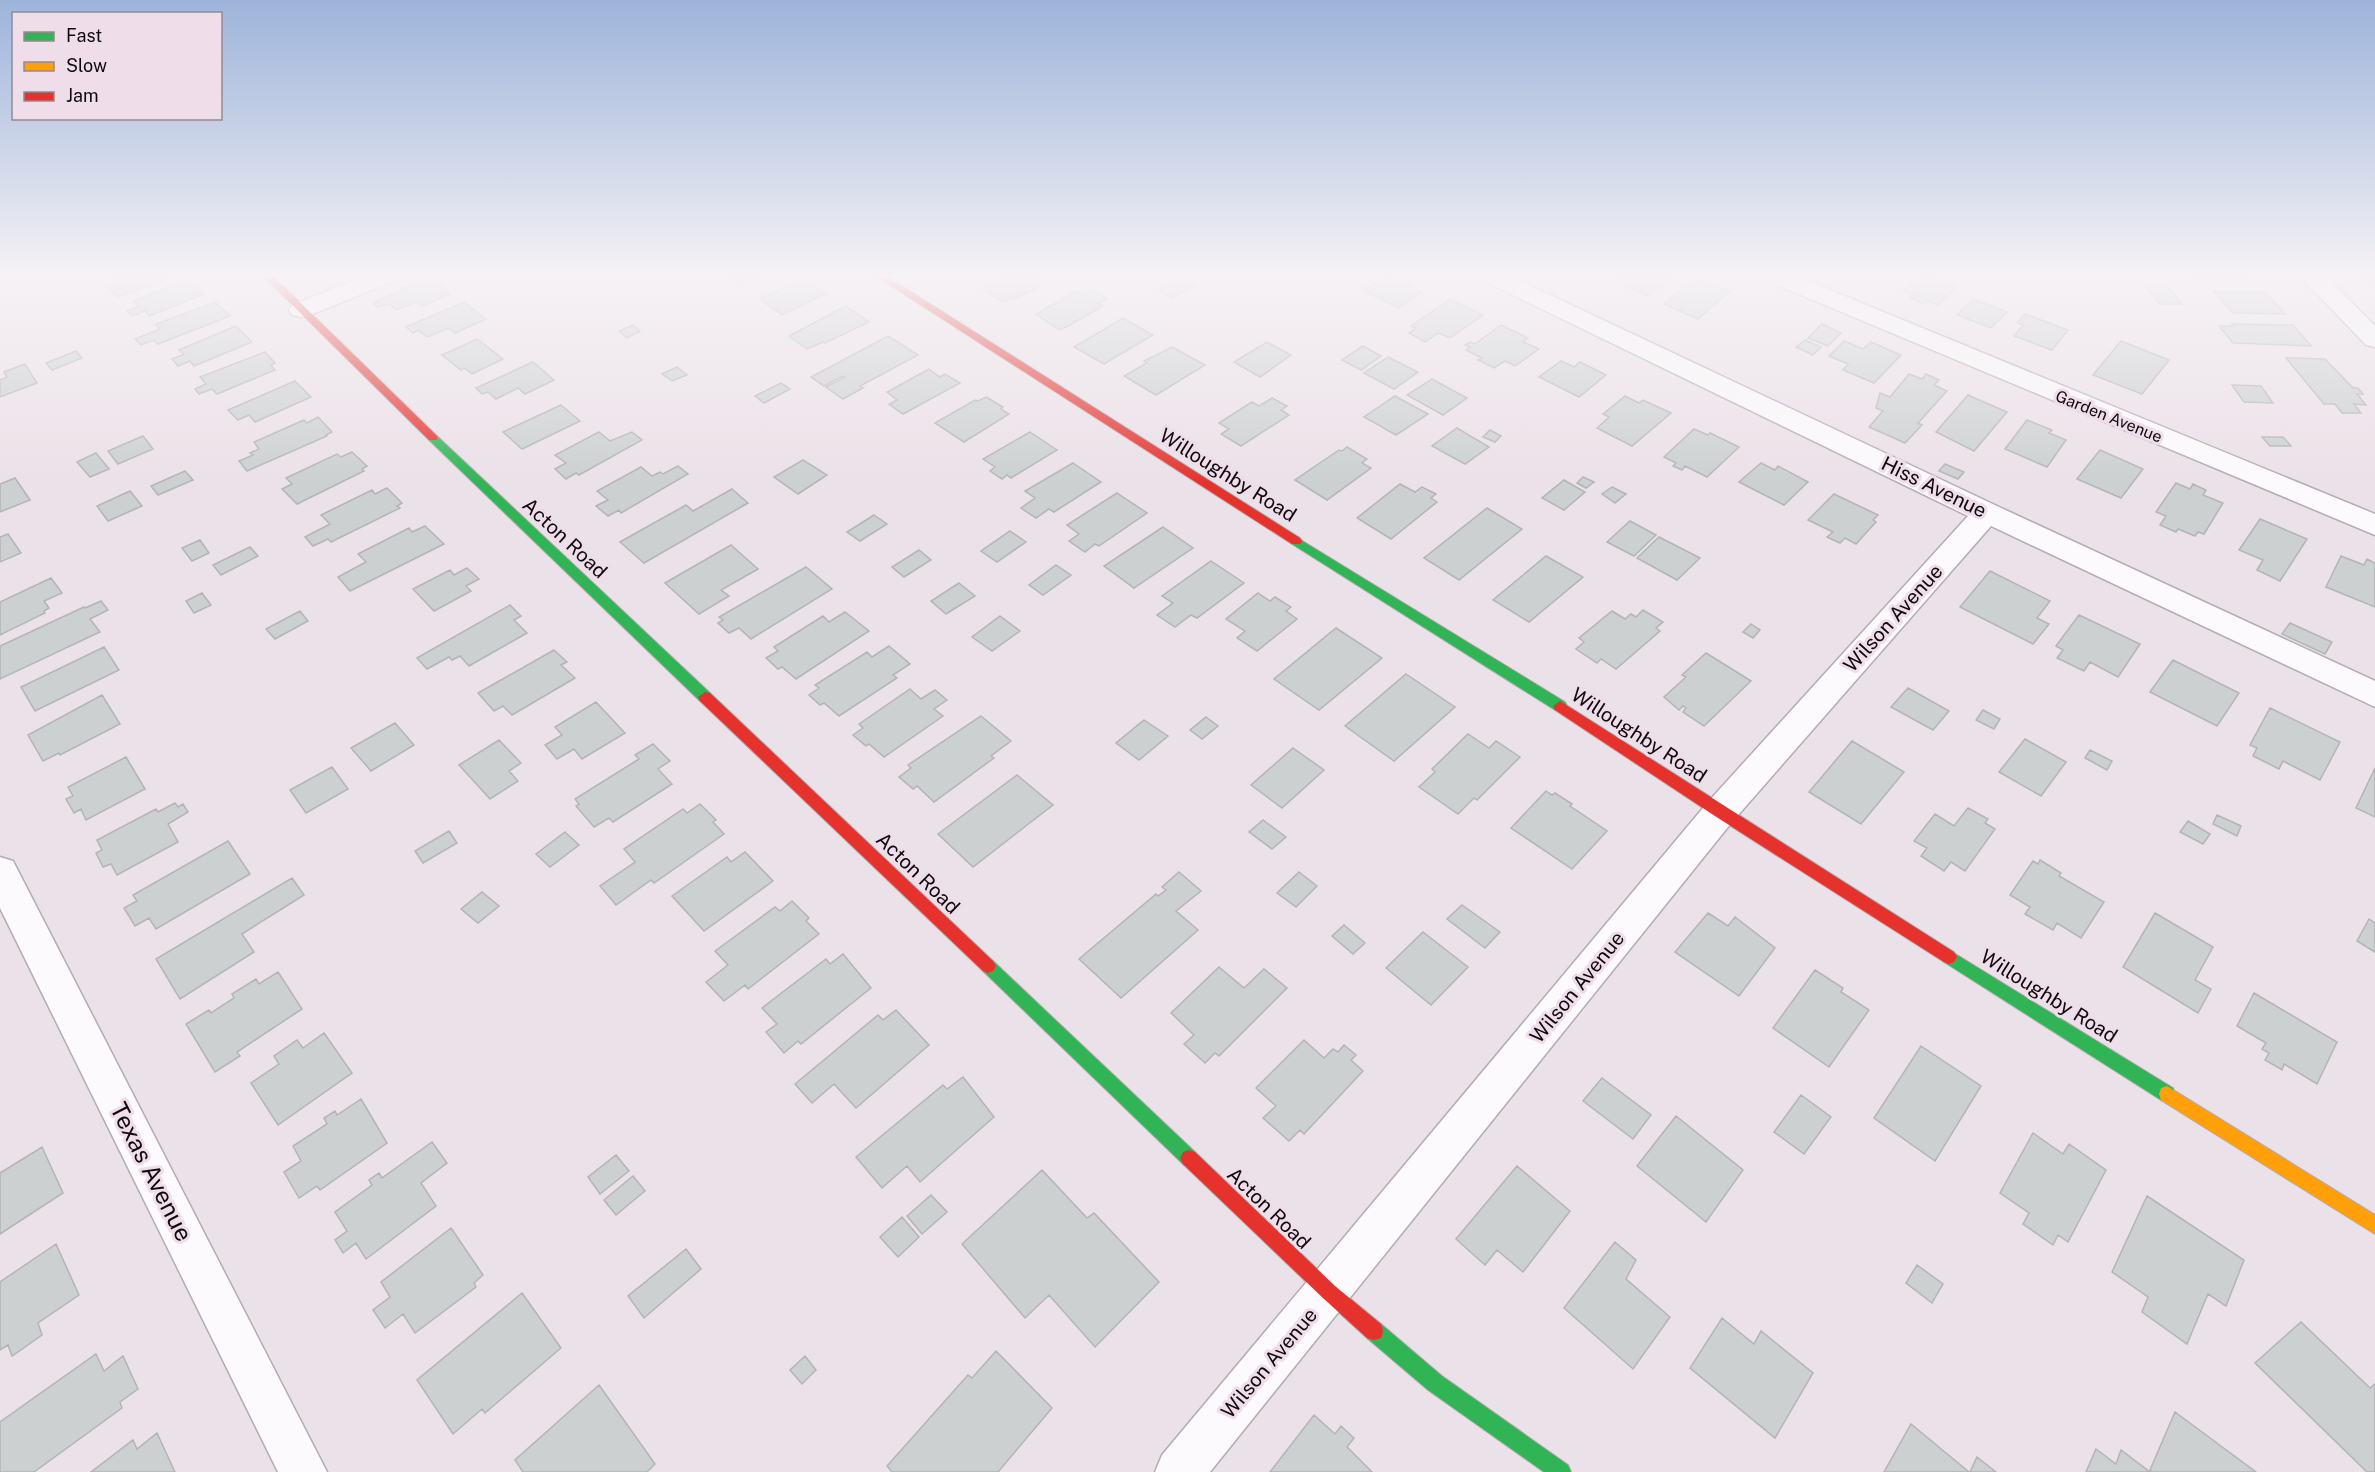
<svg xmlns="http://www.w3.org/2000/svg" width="2375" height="1472" viewBox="0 0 2375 1472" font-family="'Public Sans',sans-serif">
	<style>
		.building { fill: #ccd0d1; stroke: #b4b4b6; stroke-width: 1.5 }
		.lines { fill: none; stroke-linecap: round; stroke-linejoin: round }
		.street-casing { stroke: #b4acb2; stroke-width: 3 }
		.fast-casing { stroke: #b4acb2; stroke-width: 2 }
		.slow-casing { stroke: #b4acb2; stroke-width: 2 }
		.jam-casing { stroke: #b4acb2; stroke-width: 2 }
		.street { fill: #fcfafc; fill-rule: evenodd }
		.fast { fill: #30b455; fill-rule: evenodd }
		.slow { fill: #ff9f0a; fill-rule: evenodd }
		.jam { fill: #e5322d; fill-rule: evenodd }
		.labels { text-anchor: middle; stroke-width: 6; stroke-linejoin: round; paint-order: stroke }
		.far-street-label { font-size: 16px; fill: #100a0e; stroke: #efddea }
		.street-label { font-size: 20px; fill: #100a0e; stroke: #efddea }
		.near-street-label { font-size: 24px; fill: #100a0e; stroke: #efddea }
	</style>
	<rect width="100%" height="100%" fill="#ebe1e8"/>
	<path class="building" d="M119 277H172L117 297 109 287 118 284 114 279Z
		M728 277H765L743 287Z
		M1003 277H1039L1048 282 1014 300 1011 298 1003 302 983 290 985 289 983 287Z
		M1388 277 1400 282 1404 279 1411 283 1408 285 1422 292 1398 308 1362 290Z
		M1623 277H1672L1647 296 1616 282Z
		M1918 277H1932L1957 286 1938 305 1926 301 1924 304 1910 298 1913 295 1903 291Z
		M2195 277H2245L2249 281 2198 280Z
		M2357 277H2375V286H2366Z
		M432 278 451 294 422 306 416 302 396 310 389 304 377 307 373 304 378 302 376 301 403 290 401 288Z
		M1182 278 1195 285 1172 298 1159 291Z
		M804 279 826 294 782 315 760 299Z
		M1695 279 1730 291 1698 319 1664 304Z
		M183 281 189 287 195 285 204 294 149 316 145 311 132 316 127 311 139 306 134 301Z
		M2145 286H2167L2182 304H2160Z
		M1092 290 1107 299 1098 304 1103 306 1068 326 1059 330 1036 314 1077 291 1084 295Z
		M2214 292H2265L2285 314 2233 313Z
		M1450 299 1483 315 1450 338 1438 333 1425 342 1409 333 1416 328 1411 326Z
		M1973 299 2007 312 1991 328 1957 315Z
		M215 302 230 316 158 344 154 340 141 345 135 339 160 329 156 324Z
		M464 302 486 319 455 333 449 328 427 337 418 330 413 333 406 327Z
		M846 306 869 322 825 343 823 342 807 349 789 336Z
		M2025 314 2068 330 2052 350 2014 336 2023 325 2017 323Z
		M1123 318 1153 335 1104 364 1074 347Z
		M1822 324 1841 333 1828 346 1808 338Z
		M2232 324 2293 325 2311 346 2233 343 2219 326H2234Z
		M633 325 640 331 627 338 619 331Z
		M1501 325 1528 338 1523 342 1539 349 1515 366 1505 361 1494 368 1478 360 1482 358 1466 350 1470 347 1465 345 1470 342 1475 344Z
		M236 326 252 342 194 366 190 361 178 366 172 359 184 354 179 350Z
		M888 336 918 355 860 386 863 388 843 399 826 387 845 377 842 376 824 386 811 377Z
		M477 339 503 359 472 374 464 368 461 370 442 355Z
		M1805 340 1821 347 1813 355 1796 347Z
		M1844 341 1863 349 1871 342 1901 355 1874 383 1843 370 1848 364 1829 356Z
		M2121 341 2169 360 2142 394 2093 375Z
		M1267 342 1291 355 1260 377 1234 362Z
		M1363 346 1381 356 1361 370 1342 360Z
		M1172 347 1205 365 1156 395 1124 376 1147 363 1144 361Z
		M76 351 82 358 52 370 46 363Z
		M265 352 275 363 271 365 275 370 217 394 212 389 199 394 195 389 206 384 200 377Z
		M1388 357 1418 372 1394 389 1364 373Z
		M2286 358 2325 359 2353 388H2358L2363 394H2357L2366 405 2354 404 2361 413H2342L2335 404H2324Z
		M1561 361 1574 367 1580 362 1606 375 1579 397 1539 377Z
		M533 362 554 380 525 394 518 388 496 399 488 392 482 394 476 388Z
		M25 364 37 383 0 397V380L7 377 4 372Z
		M677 367 687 375 672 381 662 374Z
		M929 369 940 377 945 374 960 383 903 414 889 404 897 400 887 392Z
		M1909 374 1922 379 1926 374 1939 380 1934 385 1947 391 1918 423 1922 425 1905 443 1869 427 1883 411 1876 408 1880 393 1890 397Z
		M1432 379 1467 398 1443 415 1407 395Z
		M295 381 311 397 255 422 249 415 238 420 228 410Z
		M781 383 790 389 764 403 755 396Z
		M2232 385 2261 386 2273 403 2244 402Z
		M1968 395 2007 412 1974 451 1936 432Z
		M1395 396 1428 414 1396 435 1364 417Z
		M1625 396 1639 403 1643 400 1671 413 1632 446 1597 428 1609 417 1603 414Z
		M986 397 1003 407 1001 409 1009 414 964 442 935 423 975 400 978 401Z
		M1272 398 1287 406 1281 410 1289 415 1241 446 1221 434 1229 429 1219 423 1252 402 1259 406Z
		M561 405 580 421 522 449 503 432Z
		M318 417 332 432 326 435 327 436 247 471 239 461 253 455 250 453 259 449 254 442 304 420 307 423Z
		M2027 420 2052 430 2049 433 2066 440 2047 467 2005 449Z
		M1457 428 1489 447 1465 464 1432 446Z
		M1694 429 1708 435 1710 433 1739 447 1707 477 1685 466 1682 470 1673 466 1676 463 1664 457Z
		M1490 430 1501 436 1495 442 1483 437Z
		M599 432 610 441 632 432 642 440 579 475 576 473 566 479 555 469 566 463 555 455Z
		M1030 432 1057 450 1011 478 1007 475 1002 479 990 471 995 467 983 459Z
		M143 436 153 449 118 464 108 451Z
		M2262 437H2283L2291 446H2270Z
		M1347 447 1367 459 1362 463 1371 468 1327 500 1295 480 1339 450 1342 451Z
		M2100 450 2143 469 2121 498 2077 479Z
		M352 452 367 466 362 469 364 471 297 504 282 489 292 484 286 478 337 454 341 457Z
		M96 453 109 469 90 477 77 462Z
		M803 460 827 475 798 494 774 477Z
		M1073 463 1101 482 1054 512 1049 509 1036 518 1021 508 1035 498 1025 491Z
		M1761 463 1775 470 1778 466 1808 482 1784 505 1739 482Z
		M1945 464 1964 472 1958 479 1939 471Z
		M678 466 688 474 621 513 619 510 608 516 596 506 608 500 597 491 641 467 652 476 660 472 663 474Z
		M185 471 193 480 158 495 151 486Z
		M1583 477 1594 482 1586 488 1577 483Z
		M15 478 30 500 0 512V484Z
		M1564 480 1585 492 1564 510 1542 498Z
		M2176 483 2190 489 2193 484 2206 490 2203 495 2223 503 2204 534 2198 532 2195 536 2178 529 2176 532 2160 525 2166 516 2156 512Z
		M1400 484 1415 492 1422 487 1436 494 1431 498 1437 502 1391 539 1357 518Z
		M1612 487 1626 494 1615 503 1602 494Z
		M387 488 402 503 397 506 400 508 331 542 328 539 313 546 305 537 330 524 321 515 372 490 375 494Z
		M732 489 748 503 644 563 620 542 686 505 693 511Z
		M130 491 142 506 108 521 97 506Z
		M1117 493 1147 513 1099 546 1095 544 1085 552 1069 541 1079 534 1067 525Z
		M1834 494 1878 515 1873 520 1876 522 1856 544 1845 538 1840 543 1827 537 1833 532 1808 520Z
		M1487 508 1522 529 1459 580 1424 558Z
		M874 515 887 524 860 541 847 532Z
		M2260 519 2307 539 2280 581 2257 570 2263 560 2239 550Z
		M1630 521 1656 535 1634 556 1607 542Z
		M425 526 444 544 350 591 338 577 366 562 358 554 409 528 412 532Z
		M1163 527 1193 548 1134 588 1104 566Z
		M1010 531 1026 542 997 562 981 551Z
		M8 534 21 553 0 562V537Z
		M1659 537 1700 558 1677 580 1637 558Z
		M200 540 209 553 192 561 182 548Z
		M731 545 758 569 721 590 729 596 699 614 665 583Z
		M250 547 258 556 221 575 213 565Z
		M919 550 931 560 904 577 892 567Z
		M1546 556 1583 577 1529 622 1493 600Z
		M2341 556 2364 565 2367 559 2375 563V607L2326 587Z
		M1211 561 1244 583 1197 618 1191 615 1175 627 1157 615 1173 603 1162 596Z
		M1056 565 1071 575 1043 595 1029 585Z
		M806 567 832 589 751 639 739 628 729 633 718 623 723 620 719 617Z
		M467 568 479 579 466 586 471 591 434 611 413 589 450 570 454 575Z
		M1990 571 2050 601 2037 618 2049 624 2033 644 1960 607Z
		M51 578 62 593 44 601 49 608 44 611 45 613 0 635V602Z
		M959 583 975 596 946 614 931 601Z
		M202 593 211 605 194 613 186 601Z
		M1258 593 1270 601 1275 597 1291 607 1286 611 1297 619 1257 651 1237 638 1245 631 1226 619Z
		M101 601 108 610 90 619 100 632 0 679V646L84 607 85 608Z
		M510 605 521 616 514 620 527 633 469 666 460 656 452 660 449 657 427 669 417 658Z
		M1643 610 1663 622 1656 628 1660 631 1616 669 1601 659 1597 663 1576 649 1584 642 1579 638 1612 611 1625 619 1631 614 1636 617Z
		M300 611 308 621 275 639 266 629Z
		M845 612 869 631 796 679 782 667 778 669 766 658 778 651 774 647 823 616 829 622Z
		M2079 615 2140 644 2118 677 2090 662 2084 671 2057 658 2063 650 2056 646Z
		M1000 616 1020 631 992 651 972 637Z
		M2290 623 2332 642 2325 654 2282 634Z
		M1751 624 1760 630 1753 638 1743 632Z
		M1336 628 1382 658 1319 710 1274 679Z
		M889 646 910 664 893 675 897 678 839 716 824 703 820 705 809 695 819 688 815 685 867 652 872 657Z
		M104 647 119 670 35 711 21 687Z
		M554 650 567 662 561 665 575 678 512 715 503 706 494 711 478 693Z
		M1706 653 1751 681 1704 726 1683 712 1686 708 1683 706 1679 710 1664 697 1686 677 1682 675Z
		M2173 660 2239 693 2217 726 2150 692Z
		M1406 674 1455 707 1394 761 1345 726Z
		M1908 688 1949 711 1933 730 1891 707Z
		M910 689 921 699 935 690 947 700 934 709 943 716 884 757 869 744 866 746 853 735 863 728 859 724Z
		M102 695 120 724 60 755 59 753 43 761 28 735Z
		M596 702 625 733 582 759 574 749 557 759 545 745 562 735 555 727Z
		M2270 708 2340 742 2320 780 2283 761 2279 769 2253 756 2257 748 2250 745Z
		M1983 710 2000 719 1994 729 1976 720Z
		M981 716 1011 741 991 756 994 758 934 802 917 786 913 789 899 777 911 768 908 765Z
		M1206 717 1218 726 1202 739 1190 730Z
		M1144 720 1168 736 1139 760 1116 743Z
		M395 723 414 745 371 771 351 748Z
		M1468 734 1489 748 1496 741 1520 757 1477 800 1474 798 1458 814 1419 787 1435 772 1432 769Z
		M2025 739 2066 762 2041 796 1999 772Z
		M499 740 521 763 509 771 518 781 490 799 459 765Z
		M1852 741 1904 772 1861 824 1809 792Z
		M653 744 670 761 658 769 672 784 613 822 609 818 594 827 576 806 579 804 575 799 639 759 635 755Z
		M1293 748 1324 770 1282 808 1251 785Z
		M2090 750 2112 761 2107 770 2085 758Z
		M126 757 145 789 86 820 81 809 74 813 66 799 73 796 68 787Z
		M332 767 348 789 306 813 290 790Z
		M2375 768V817L2356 808Z
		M1017 775 1053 805 973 867 938 834Z
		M1546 791 1552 795 1555 793 1572 804 1570 806 1607 831 1572 869 1511 828Z
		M175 803 178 807 183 804 188 812 168 824 178 842 117 875 111 864 103 867 96 853 102 850 97 840 156 809 158 812Z
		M700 804 716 820 713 822 724 834 654 883 651 880 616 905 600 886 635 862 624 849 683 809 687 813Z
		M1968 808 1988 819 1985 823 1995 829 1965 871 1951 862 1944 871 1921 856 1927 848 1914 841 1935 814 1954 826Z
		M2217 815 2241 826 2237 836 2213 824Z
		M1263 820 1286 837 1272 849 1249 832Z
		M2188 821 2210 834 2203 844 2180 832Z
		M449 831 457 843 423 863 415 851Z
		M565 832 579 845 550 867 536 854Z
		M228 841 250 874 156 929 149 918 135 926 124 908 137 901 133 895Z
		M745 852 773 881 704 931 672 896 727 857 731 862Z
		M2040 860 2061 873 2059 876 2104 902 2081 938 2057 923 2053 930 2025 914 2030 907 2010 895 2033 861 2038 864Z
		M1179 872 1201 891 1176 911 1198 930 1121 998 1079 959 1156 894 1158 896 1166 890 1162 887Z
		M1299 872 1317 886 1296 907 1277 893Z
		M292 878 304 895 242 934 254 952 180 999 156 959Z
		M482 892 499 906 478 923 461 909Z
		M792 901 809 918 806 921 819 934 748 989 745 985 724 1001 706 982 728 965 715 951 775 907 780 911Z
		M1462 905 1500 932 1485 948 1447 919Z
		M1708 913 1728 926 1735 917 1775 948 1739 996 1675 952Z
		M2155 913 2213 947 2195 980 2211 989 2198 1013 2123 967Z
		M2369 919 2375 923V952L2357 941Z
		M1344 925 1365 943 1353 954 1332 936Z
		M1423 932 1468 967 1431 1005 1386 968Z
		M843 954 871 988 801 1044 798 1041 784 1053 766 1032 777 1024 762 1008 826 959 830 964Z
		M1219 967 1244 988 1264 969 1287 988 1219 1056 1215 1053 1205 1063 1184 1044 1194 1035 1171 1013Z
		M1815 970 1843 988 1841 992 1869 1010 1829 1067 1773 1028Z
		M278 972 302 1009 237 1052 240 1056 215 1072 186 1024 209 1010 211 1013 234 998 232 994 256 979 259 984Z
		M2254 993 2337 1042 2317 1084 2284 1064 2282 1070 2265 1060 2269 1053 2262 1049 2266 1043 2237 1026Z
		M896 1010 929 1045 856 1108 834 1084 812 1103 795 1084 878 1015 883 1020Z
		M324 1033 352 1073 278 1125 251 1083 279 1064 274 1056 297 1040 303 1048Z
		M1304 1040 1324 1058 1333 1049 1338 1052 1344 1045 1356 1055 1351 1060 1363 1071 1304 1134 1300 1130 1289 1141 1263 1118 1276 1106 1256 1088Z
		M1921 1046 1981 1086 1935 1161 1874 1118Z
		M963 1077 994 1117 920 1182 907 1166 882 1188 856 1157 943 1085 947 1089Z
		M1602 1078 1651 1115 1633 1139 1583 1101Z
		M1801 1095 1831 1117 1804 1154 1774 1132Z
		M361 1099 387 1143 320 1190 317 1186 299 1198 284 1172 301 1161 293 1146 327 1124 324 1118 335 1111 337 1115Z
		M1676 1116 1743 1170 1706 1222 1637 1166Z
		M2033 1133 2063 1154 2069 1144 2106 1170 2068 1242 2058 1235 2053 1245 2023 1224 2029 1213 2000 1193Z
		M432 1142 447 1163 421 1183 436 1206 366 1259 356 1243 343 1253 335 1240 347 1231 335 1212 372 1185 369 1180 379 1173 382 1178Z
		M42 1147 63 1193 0 1234V1173Z
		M616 1155 629 1171 600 1194 588 1177Z
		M1517 1166 1570 1211 1523 1272 1497 1250 1485 1265 1456 1239Z
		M1042 1170 1087 1218 1094 1213 1159 1282 1095 1347 1049 1295 1025 1318 962 1244Z
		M633 1176 645 1191 616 1215 604 1200Z
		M931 1195 947 1212 922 1234 907 1216Z
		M2147 1196 2244 1260 2226 1306 2208 1294 2187 1344 2142 1312 2148 1297 2112 1272Z
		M902 1217 919 1237 898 1257 880 1237Z
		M451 1228 483 1275 474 1283 476 1287 415 1333 403 1314 385 1328 373 1310 390 1297 381 1282Z
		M1615 1242 1636 1260 1626 1279 1670 1317 1633 1369 1564 1308Z
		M56 1244 79 1295 38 1323 42 1335 12 1356 8 1345 0 1350V1282Z
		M686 1249 701 1269 644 1318 628 1296Z
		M1917 1265 1943 1284 1932 1303 1906 1283Z
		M522 1293 561 1348 485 1413 482 1409 453 1434 417 1380Z
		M1722 1318 1754 1344 1761 1331 1813 1373 1775 1438 1690 1368Z
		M2301 1322 2370 1388 2375 1384V1472H2367L2255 1363Z
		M996 1351 1052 1408 998 1472H892L887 1466 968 1375 972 1378Z
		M96 1354 104 1371 123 1356 138 1389 120 1402 122 1408 34 1472H0V1422Z
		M805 1356 816 1370 802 1384 790 1370Z
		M599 1385 655 1464 647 1472H523L515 1460Z
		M2175 1412 2256 1472H2152L2150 1470Z
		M1314 1415 1335 1434 1341 1426 1354 1438 1347 1447 1372 1472H1270Z
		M1911 1424 1969 1472H1884Z
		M157 1433 175 1472H91L133 1440 137 1449Z
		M2096 1449 2116 1464 2121 1450 2150 1472H2086Z
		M1977 1457 1996 1472H1970Z"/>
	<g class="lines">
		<g class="street-casing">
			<path id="street" d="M363 277H395L391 282 310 315 301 317 292 315 289 310 292 305Z
				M1482 277H1512L1997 506 2375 681V707L1991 526 1732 822 1210 1472H1155L1162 1455 1708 802 1968 516 1486 282Z
				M1766 277H1798L2375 514V535L1770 282Z
				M2301 277H2326L2375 326V347L2366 345Z
				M0 857 13 861 327 1472H278L0 908Z"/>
		</g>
		<g class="fast-casing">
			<path id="fast" d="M433 435 437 436 710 693 712 697 710 701H700L429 440V436Z
				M1296 537 1565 702 1567 706 1565 710H1555L1292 544 1290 541 1292 538Z
				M1949 950 2173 1088 2175 1094 2173 1100 2167 1102 2161 1100 1944 962 1941 957 1944 952Z
				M988 959 993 961 1195 1152 1198 1158 1195 1164 1189 1166 1183 1164 983 971 980 966 983 961Z
				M1374 1322 1381 1324 1442 1376 1568 1465 1571 1472H1544L1428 1390 1367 1338 1365 1331 1367 1324Z"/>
		</g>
		<g class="slow-casing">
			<path id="slow" d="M2167 1086 2375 1215V1234L2161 1100 2159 1094 2161 1088Z"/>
		</g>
		<g class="jam-casing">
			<path id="jam" d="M264 277H274L437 436V440H429Z
				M877 277H888L1300 538 1302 541 1300 544H1292Z
				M705 692 710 693 993 961 996 966 993 971 988 973 983 971 700 701 698 697Z
				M1560 701 1954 952 1957 957 1954 962 1949 964 1944 962 1715 816 1555 710 1553 706Z
				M1189 1150 1195 1152 1335 1286 1381 1324 1383 1331 1381 1338 1374 1340 1367 1338 1323 1298 1183 1164 1180 1158 1183 1152Z"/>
		</g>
		<use href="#street" class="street"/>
		<use href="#fast" class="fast"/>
		<use href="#slow" class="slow"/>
		<use href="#jam" class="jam"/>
	</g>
	<linearGradient id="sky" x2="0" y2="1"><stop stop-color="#9db4da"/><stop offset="0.57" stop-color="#f6f2f5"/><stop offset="1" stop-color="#f6f2f5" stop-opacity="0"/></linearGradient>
	<rect width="2375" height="483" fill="url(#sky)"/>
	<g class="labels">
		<g class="far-street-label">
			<text transform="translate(2109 416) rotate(22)" y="6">Garden Avenue</text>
		</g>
		<g class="street-label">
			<text transform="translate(1228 475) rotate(32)" y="7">Willoughby Road</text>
			<text transform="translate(1934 487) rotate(26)" y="7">Hiss Avenue</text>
			<text transform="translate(565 538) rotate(43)" y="7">Acton Road</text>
			<text transform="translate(1893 618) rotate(-48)" y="7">Wilson Avenue</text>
			<text transform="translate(1639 735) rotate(33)" y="7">Willoughby Road</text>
			<text transform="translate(918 873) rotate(44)" y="7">Acton Road</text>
			<text transform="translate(1577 987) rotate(-51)" y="7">Wilson Avenue</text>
			<text transform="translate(2049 996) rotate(32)" y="7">Willoughby Road</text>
			<text transform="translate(1269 1208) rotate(44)" y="7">Acton Road</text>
			<text transform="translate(1269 1363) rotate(-50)" y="7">Wilson Avenue</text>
		</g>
		<g class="near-street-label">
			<text transform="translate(151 1172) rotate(63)" y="8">Texas Avenue</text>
		</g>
	</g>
	<rect x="12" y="12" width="210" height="108" fill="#efddea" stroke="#968992" stroke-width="1.5"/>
	<rect x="24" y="32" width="30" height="9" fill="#30b455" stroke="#968992" stroke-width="1.5"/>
	<text x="66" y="42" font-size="18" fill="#100a0e">Fast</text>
	<rect x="24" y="62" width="30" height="9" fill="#ff9f0a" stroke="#968992" stroke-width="1.5"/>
	<text x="66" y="72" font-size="18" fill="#100a0e">Slow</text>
	<rect x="24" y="92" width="30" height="9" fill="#e5322d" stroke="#968992" stroke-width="1.5"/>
	<text x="66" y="102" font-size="18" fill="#100a0e">Jam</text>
</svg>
